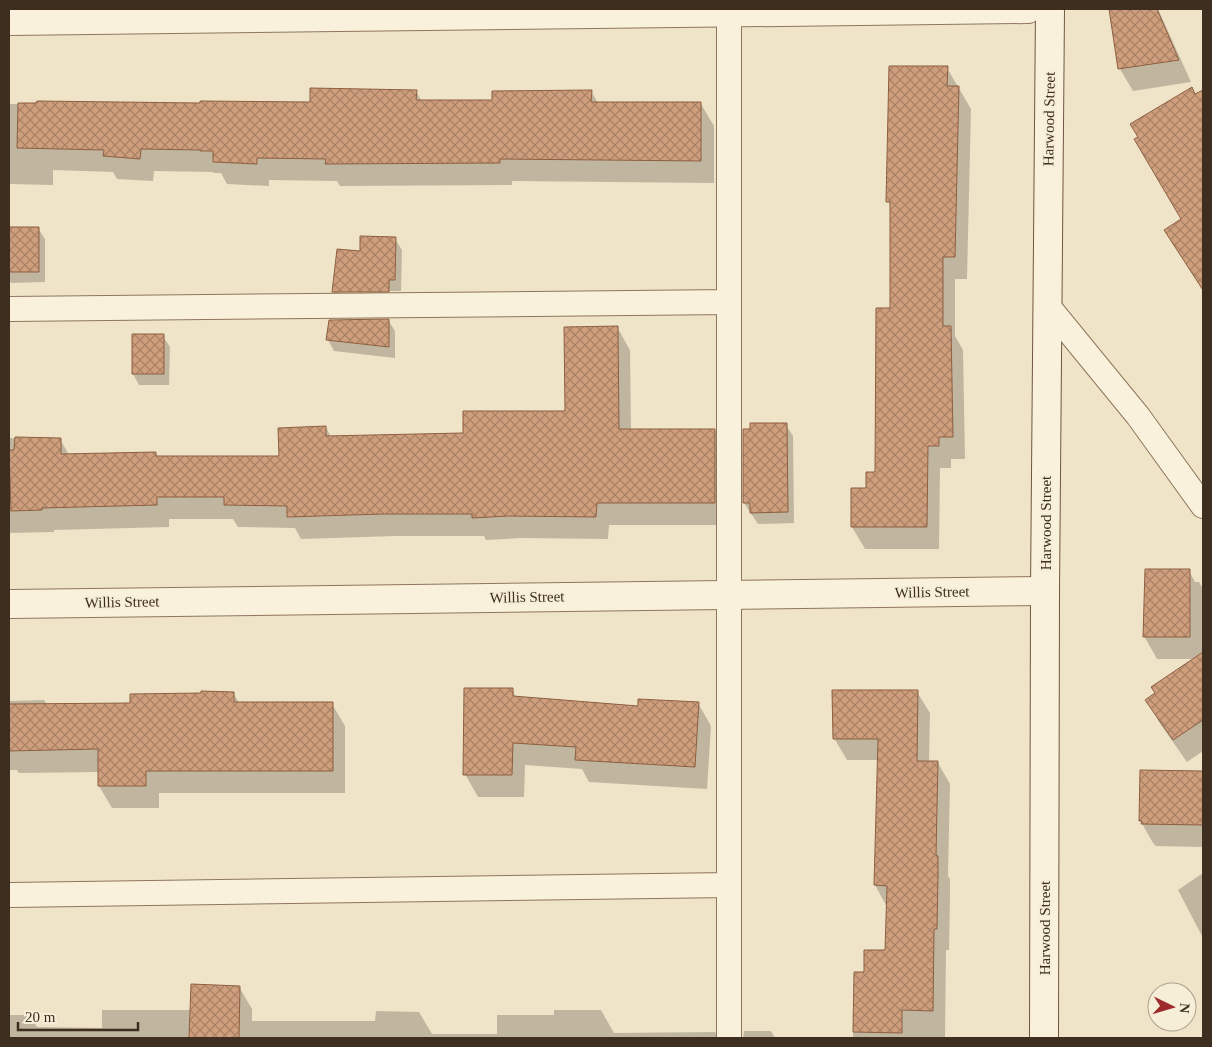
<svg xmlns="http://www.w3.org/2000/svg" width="1212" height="1047" viewBox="0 0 1212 1047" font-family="Georgia,serif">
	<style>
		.shadow { fill: #0003 }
		.building { fill: url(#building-cross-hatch); stroke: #8d5f41 }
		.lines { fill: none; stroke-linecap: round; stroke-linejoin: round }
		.lane-casing { stroke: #8d765c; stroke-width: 26 }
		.street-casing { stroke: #8d765c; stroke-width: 30 }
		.secondary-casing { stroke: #6f573f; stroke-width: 30 }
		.lane { stroke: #faf1dc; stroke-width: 24 }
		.street { stroke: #faf1dc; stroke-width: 28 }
		.secondary { stroke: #faf1dc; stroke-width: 28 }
		.labels { text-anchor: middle; stroke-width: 4.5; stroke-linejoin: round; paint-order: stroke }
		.street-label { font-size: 15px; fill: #3d2e20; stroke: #f7eed8 }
	</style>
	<defs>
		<pattern id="building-cross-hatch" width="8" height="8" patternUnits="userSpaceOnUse" patternTransform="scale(1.25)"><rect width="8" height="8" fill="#cf9f7d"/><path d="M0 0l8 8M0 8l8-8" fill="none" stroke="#a98266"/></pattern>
	</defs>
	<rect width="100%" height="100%" fill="#f0e4c8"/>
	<path class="shadow" d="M1110 9H1158L1191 82 1133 91 1120 69Z
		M947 68 971 109 967 279H955V336L963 350 965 459H951V468H940L939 549H865L852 527 867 490 877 473 892 309 891 208 888 201Z
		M416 91 422 102 493 101 591 91 598 103 701 104 714 126V183L512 181V185L340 186 337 181 269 180V186L227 184 221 173H214L213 172 154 171 153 181 117 179 113 172 53 170V185L9 184V104L312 103Z
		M1202 91 1203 93V291L1166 231 1183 219 1195 95Z
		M38 228 45 239V282L11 283 9 280V229Z
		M395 239 402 250 401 291H339V293H394V302L340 303 333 292 361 253Z
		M388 320 395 331V358L334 351 328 340 330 321Z
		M617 327 630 350 631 430H715L727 453V525H609L608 539 521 538 486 540 484 536H396L301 539 295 528 238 527 233 519H169V527L54 530V532L9 533V438L60 439 69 455 155 453 158 458 280 457 326 427 331 437 465 435 567 412Z
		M163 336 170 347 169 385H139L133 374Z
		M786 425 793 436 794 523 758 524 744 503Z
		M1189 571 1195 582H1199L1203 589V659H1196L1203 669V751L1187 762 1159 722 1147 700 1156 694 1194 659H1157L1144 636Z
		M512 690 517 698 639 708 698 703 711 726 707 789 589 782 582 769 525 765 524 797H478L465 774Z
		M917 692 930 713 929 762 938 763 950 784 948 876 950 879V897L949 950H946L945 1038H853V1010H855L866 973 886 952 887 907 875 885 879 760H847L834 738Z
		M233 693 240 704H332L345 726V793H159V808H112L99 786V772L19 773 17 770H9V701L44 700 47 705 132 704Z
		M1141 771 1203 772V847L1156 846 1153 843 1140 820Z
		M1203 873V938L1178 890Z
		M239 987 252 1009V1021H375L376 1011 419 1012 432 1034H497V1015H554V1010H601L614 1033 715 1032 718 1038H9V1015H30L37 1027 102 1028V1010H191Z
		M744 1031H771L775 1038H743Z"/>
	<path class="building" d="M1109 9H1157L1179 60 1118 69Z
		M889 66H948L947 86H959L955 257H943V326H951L953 437H939V446H928L927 527H851V488H866V472H875L876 308H890V202H886Z
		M1192 87 1195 94 1203 90V290L1164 230 1181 219 1134 139 1138 137 1130 124Z
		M310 88 417 90 416 100H492V91L592 90 591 102H701V161L500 159V163L325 164 326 159 257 158V164L213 162V151H200V150L141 149 140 159 103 156 104 150 17 148 18 103H36L37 101 200 103V101L310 102Z
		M9 227H39V272H9Z
		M360 236 396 237 395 280H389V292H332L337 249 360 251Z
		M389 319V347L326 340 329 320Z
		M618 326 619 429H715V503H597L596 517 508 516 472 518V514H383L287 517V506L224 505V497H157V505L42 508V510L11 511 9 450H14L15 437 61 438V454L156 452V456H279L278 428 326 426V436L463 433V411H565L564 327Z
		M132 334H164V374H132Z
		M750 423H787L788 512 750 513V503H743V429H750Z
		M1145 569H1190V637H1143Z
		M1203 652V720L1173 740 1145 700 1155 693 1151 687Z
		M464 688H513V696L638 706V699L699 702 695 767 575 760 576 747 513 743 512 775H463Z
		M832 690H918L917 761H938L936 855 938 856V874L937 929H934L933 1011 902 1010V1033L853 1032 854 972H864V950H885L887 886 874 885 878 739H833Z
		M201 691 234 692V702H333V771H146V786H98V749L9 751V704L130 703V694L201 693Z
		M1140 770 1203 771V825L1141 824 1142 821H1139Z
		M191 984 240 986 239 1038H189Z"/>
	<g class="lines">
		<g class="lane-casing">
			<path id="lane" d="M1048 306 1138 416 1203 506
				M9 309 729 302
				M9 895 729 885
				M729 1038V12"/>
		</g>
		<g class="street-casing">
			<path id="street" d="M9 21 1028 9
				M9 604 1045 591"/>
		</g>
		<g class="secondary-casing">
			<path id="secondary" d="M1044 1038 1045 591 1050 9"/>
		</g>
		<use href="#lane" class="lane"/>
		<use href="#street" class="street"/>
		<use href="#secondary" class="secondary"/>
	</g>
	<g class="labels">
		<g class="street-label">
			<text transform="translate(1049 119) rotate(-89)" y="5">Harwood Street</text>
			<text transform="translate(1046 523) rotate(-90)" y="5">Harwood Street</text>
			<text transform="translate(932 592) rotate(-1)" y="5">Willis Street</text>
			<text transform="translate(527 597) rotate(-1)" y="5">Willis Street</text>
			<text transform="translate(122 602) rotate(-1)" y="5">Willis Street</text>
			<text transform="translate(1045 928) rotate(-90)" y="5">Harwood Street</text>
		</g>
	</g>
	<rect width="1212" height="1047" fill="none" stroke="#3d2e20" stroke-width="20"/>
	<g transform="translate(1172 1007) rotate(95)"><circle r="24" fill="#f7eed8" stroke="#ada18e"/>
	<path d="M0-4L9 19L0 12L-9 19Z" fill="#9e2a2b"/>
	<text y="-8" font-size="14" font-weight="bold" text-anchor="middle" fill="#3d2e20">N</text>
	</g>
	<path d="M18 1022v8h120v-8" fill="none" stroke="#3d2e20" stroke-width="2.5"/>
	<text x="25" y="1022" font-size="15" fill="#3d2e20" stroke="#f7eed8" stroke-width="4" paint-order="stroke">20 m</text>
</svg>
